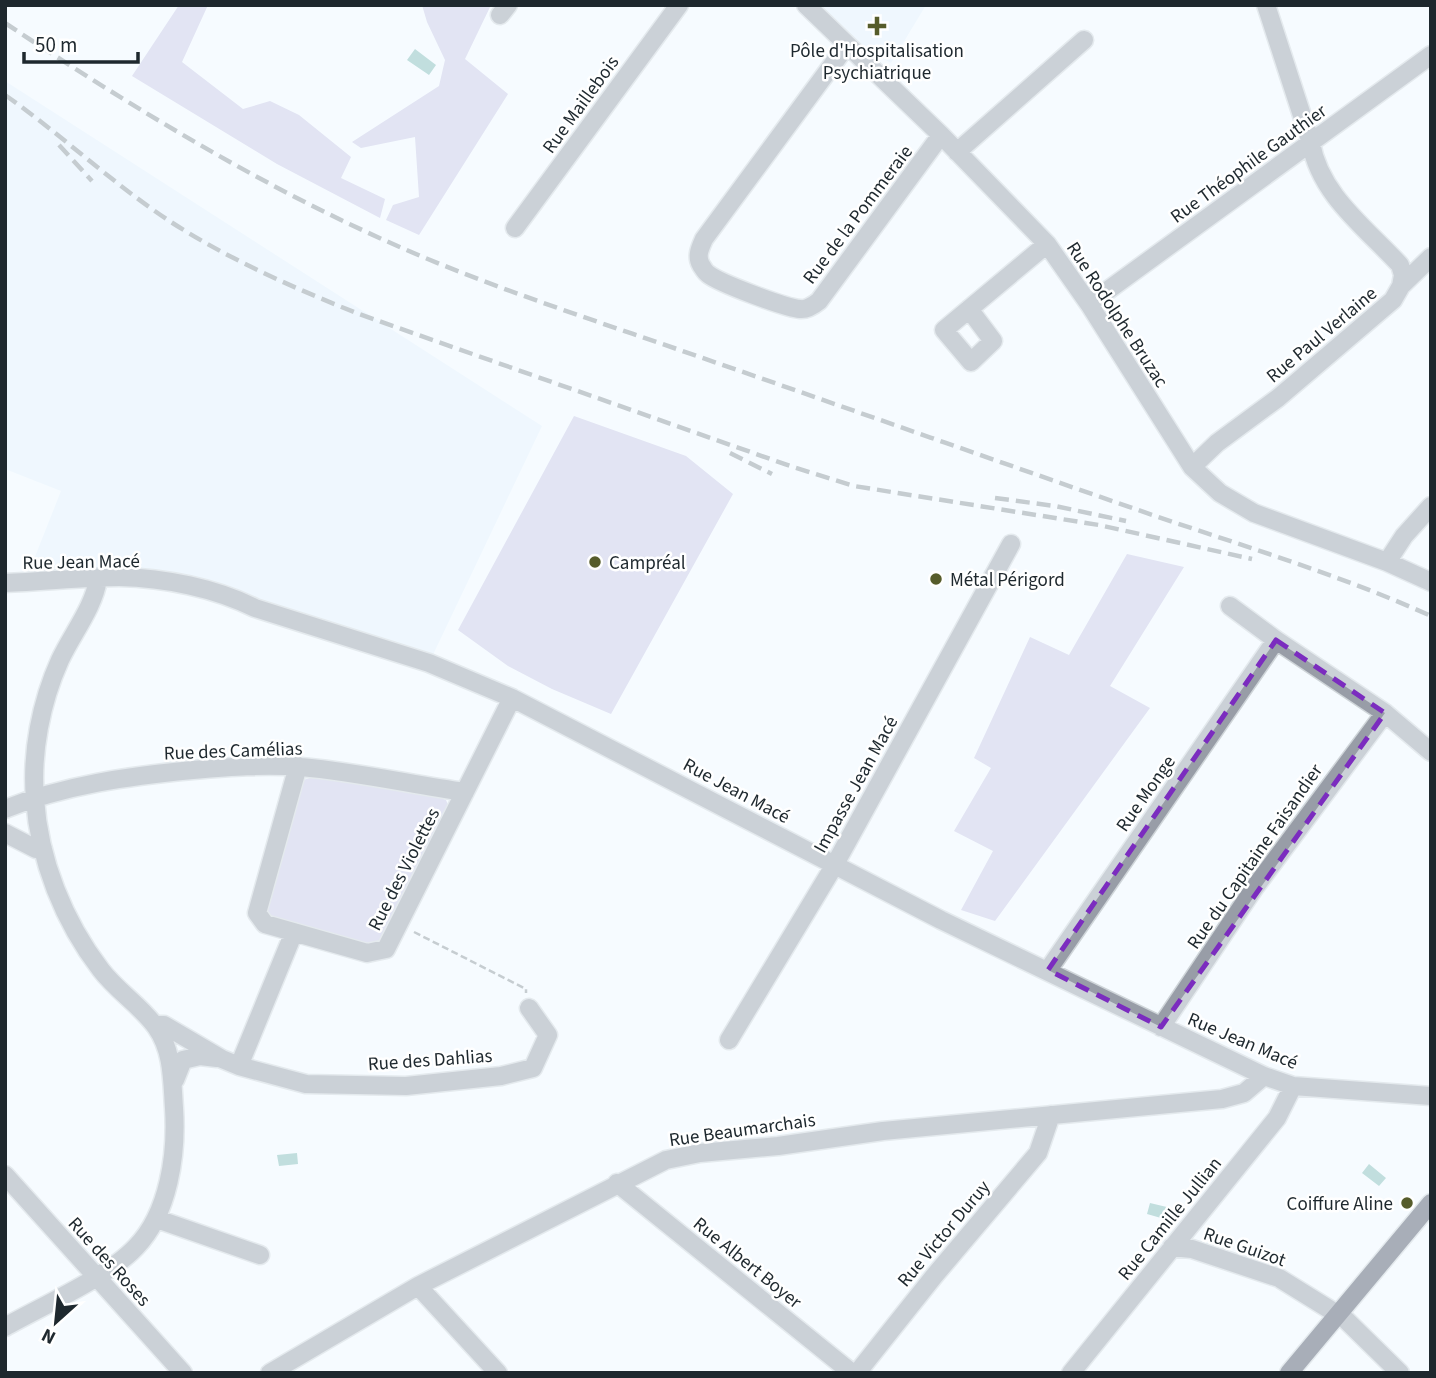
<svg xmlns="http://www.w3.org/2000/svg" width="1436" height="1378" viewBox="0 0 1436 1378" font-family="'Source Sans 3',sans-serif">
	<style>
		.built { fill: #e6f2fc }
		.green { fill: #c9c7e4 }
		.water { fill: #80bbb6 }
		.lines { fill: none; stroke-linecap: round; stroke-linejoin: round }
		.minor-casing { stroke: #cfd5d9; stroke-width: 21 }
		.major-casing { stroke: #cfd5d9; stroke-width: 21 }
		.path { stroke: #8c9499; stroke-width: 2.5; stroke-dasharray: 7 3.5; stroke-linecap: butt }
		.minor { stroke: #989da7; stroke-width: 18 }
		.major { stroke: #495162; stroke-width: 18 }
		.rail { stroke: #8a9297; stroke-width: 4.5; stroke-dasharray: 14 7; stroke-linecap: butt }
		.marked { fill: none; stroke: #7b2cbf; stroke-width: 5; stroke-dasharray: 14 9; stroke-linejoin: round }
		.poi-dot { fill: #565c2b; stroke: #fff; stroke-width: 2.5 }
		.labels { text-anchor: middle; stroke-width: 5; stroke-linejoin: round; paint-order: stroke }
		.poi-label { font-size: 19px; fill: #1e282e; stroke: #fff; text-anchor: start }
		.street-label { font-size: 19px; fill: #1e282e; stroke: #fff }
	</style>
	<rect width="100%" height="100%" fill="#f6fbff"/>
	<path class="built" d="M820 5H926L891 63 862 47Z
		M5 81 542 426 429 663 230 595 119 577 25 582 61 491 5 469Z"/>
	<path class="green" d="M179 5H208L182 62 243 109 270 101 299 115 351 157 341 178 385 199 380 218 277 164 132 76Z
		M422 5H491L465 59 508 94 419 235 386 220 393 205 419 197 415 137 361 148 352 142 439 86 445 60 427 22Z
		M574 416 686 456 733 494 611 714 552 689 508 666 458 630Z
		M1127 554 1184 567 1110 686 1150 708 995 921 961 910 993 851 954 831 991 768 974 758 1030 637 1069 655Z
		M313 777 438 797 446 800 449 807 383 941 372 946 273 920 265 911 303 780Z"/>
	<path class="water" d="M415 49 436 65 429 75 407 60Z
		M297 1153 298 1164 279 1166 277 1155Z
		M1369 1164 1386 1178 1379 1186 1362 1173Z
		M1150 1203 1171 1208 1168 1220 1147 1214Z"/>
	<g class="lines">
		<g class="minor-casing">
			<path id="minor" d="M806 5 941 135 1047 244 1089 304 1192 467 1220 493 1254 513 1387 562 1431 582
				M500 15 508 5
				M847 45 704 239C700 248 696 256 701 265 703 268 705 272 708 274 719 283 786 308 800 309 807 310 814 305 819 301L941 135
				M957 152 1084 40
				M515 228 679 5
				M1401 286 1431 257
				M1089 304 1431 55
				M969 309 993 341 971 362 944 330 1047 244
				M1192 467 1217 443 1278 398 1393 300 1401 286 1403 275 1400 265C1366 228 1320 195 1311 143L1266 5
				M1387 562 1404 536 1431 506
				M5 583C43 582 81 577 119 577 165 578 215 588 255 608L429 663 512 698 941 920 1264 1076 1293 1086 1431 1096
				M1230 606 1276 640 1385 713 1431 752
				M298 766 257 913 265 924 367 953 386 949 512 698
				M5 809C65 785 129 776 193 770 229 767 265 764 301 767 356 772 410 784 465 792
				M5 833 36 849H43
				M1048 970 1276 640
				M155 1025H164L222 1059 239 1066 306 1084 406 1086 501 1076 533 1068 548 1035 529 1008
				M1161 1027 1255 887 1385 713
				M729 1040 834 866 1011 544
				M239 1066 294 932
				M175 1080 183 1060 200 1056 217 1058
				M5 1175 183 1373
				M617 1183 852 1373
				M157 1219 260 1255
				M1172 1247 1192 1249 1279 1278 1345 1319 1400 1373
				M418 1286 498 1373
				M5 1327C42 1306 108 1277 136 1247 169 1213 177 1154 174 1108 172 1080 173 1051 156 1027 141 1006 117 991 101 970 64 922 39 860 35 799 31 753 41 702 60 660 72 634 94 607 98 579
				M270 1373 418 1286 666 1160 700 1153 778 1146 883 1131 1222 1099 1244 1093 1264 1076
				M857 1373 935 1275 1038 1153 1051 1115
				M1071 1373 1277 1118 1293 1086"/>
		</g>
		<g class="major-casing">
			<path id="major" d="M1289 1373 1431 1203"/>
		</g>
		<path class="path" d="M414 932 526 989V993"/>
		<use href="#minor" class="minor"/>
		<use href="#major" class="major"/>
		<path class="rail" d="M5 23C144 115 285 201 440 264 524 298 611 326 697 356 844 407 991 459 1138 510 1236 544 1336 573 1431 616
			M5 95C62 135 113 184 171 222 228 259 296 289 359 314L793 467 854 486 1099 525 1252 559
			M59 145 92 181
			M730 453 772 474
			M995 498 1055 506 1126 521"/>
	</g>
	<path d="M0 0H1436V1378H0ZM1276 640 1385 713 1161 1027 1048 970Z" fill="#f6fbff" fill-opacity=".55" fill-rule="evenodd"/>
	<path class="marked" d="M1276 640 1385 713 1161 1027 1048 970Z"/>
	<g class="poi-dot">
		<path d="M873.5 15.5h7v7h7v7h-7v7h-7v-7h-7v-7h7z"/>
		<circle cx="595" cy="562" r="7"/>
		<circle cx="936" cy="579" r="7"/>
		<circle cx="1407" cy="1203" r="7"/>
	</g>
	<g class="labels">
		<g class="poi-label">
			<text x="877" y="57" text-anchor="middle">Pôle d'Hospitalisation<tspan x="877" dy="22">Psychiatrique</tspan></text>
			<text x="609" y="569">Campréal</text>
			<text x="950" y="586">Métal Périgord</text>
			<text x="1393" y="1210" text-anchor="end">Coiffure Aline</text>
		</g>
		<g class="street-label">
			<text transform="translate(580 104) rotate(-54)" y="7">Rue Maillebois</text>
			<text transform="translate(1248 163) rotate(-36)" y="7">Rue Théophile Gauthier</text>
			<text transform="translate(857 214) rotate(-53)" y="7">Rue de la Pommeraie</text>
			<text transform="translate(1118 314) rotate(57)" y="7">Rue Rodolphe Bruzac</text>
			<text transform="translate(1321 334) rotate(-40)" y="7">Rue Paul Verlaine</text>
			<text transform="translate(81 561) rotate(-1)" y="7">Rue Jean Macé</text>
			<text transform="translate(233 750) rotate(-2)" y="7">Rue des Camélias</text>
			<text transform="translate(855 784) rotate(-61)" y="7">Impasse Jean Macé</text>
			<text transform="translate(737 790) rotate(28)" y="7">Rue Jean Macé</text>
			<text transform="translate(1145 793) rotate(-55)" y="7">Rue Monge</text>
			<text transform="translate(1254 856) rotate(-55)" y="7">Rue du Capitaine Faisandier</text>
			<text transform="translate(403 869) rotate(-63)" y="7">Rue des Violettes</text>
			<text transform="translate(1243 1040) rotate(23)" y="7">Rue Jean Macé</text>
			<text transform="translate(430 1059) rotate(-4)" y="7">Rue des Dahlias</text>
			<text transform="translate(742 1129) rotate(-8)" y="7">Rue Beaumarchais</text>
			<text transform="translate(1169 1218) rotate(-51)" y="7">Rue Camille Jullian</text>
			<text transform="translate(943 1233) rotate(-50)" y="7">Rue Victor Duruy</text>
			<text transform="translate(1245 1246) rotate(19)" y="7">Rue Guizot</text>
			<text transform="translate(110 1261) rotate(48)" y="7">Rue des Roses</text>
			<text transform="translate(748 1262) rotate(39)" y="7">Rue Albert Boyer</text>
		</g>
	</g>
	<rect width="1436" height="1378" fill="none" stroke="#1e282e" stroke-width="14"/>
	<g transform="translate(56 1322) rotate(207)" stroke="#ffffff" stroke-width="5" paint-order="stroke">
	<path d="M0-5L12 26L0 18L-12 26Z" fill="#1e282e"/>
	<text y="-10" font-size="19" font-weight="bold" text-anchor="middle" fill="#1e282e">N</text>
	</g>
	<path d="M24 52v10h114v-10" fill="none" stroke="#1e282e" stroke-width="3.5"/>
	<text x="35" y="52" font-size="21" fill="#1e282e" stroke="#ffffff" stroke-width="5" paint-order="stroke">50 m</text>
</svg>
